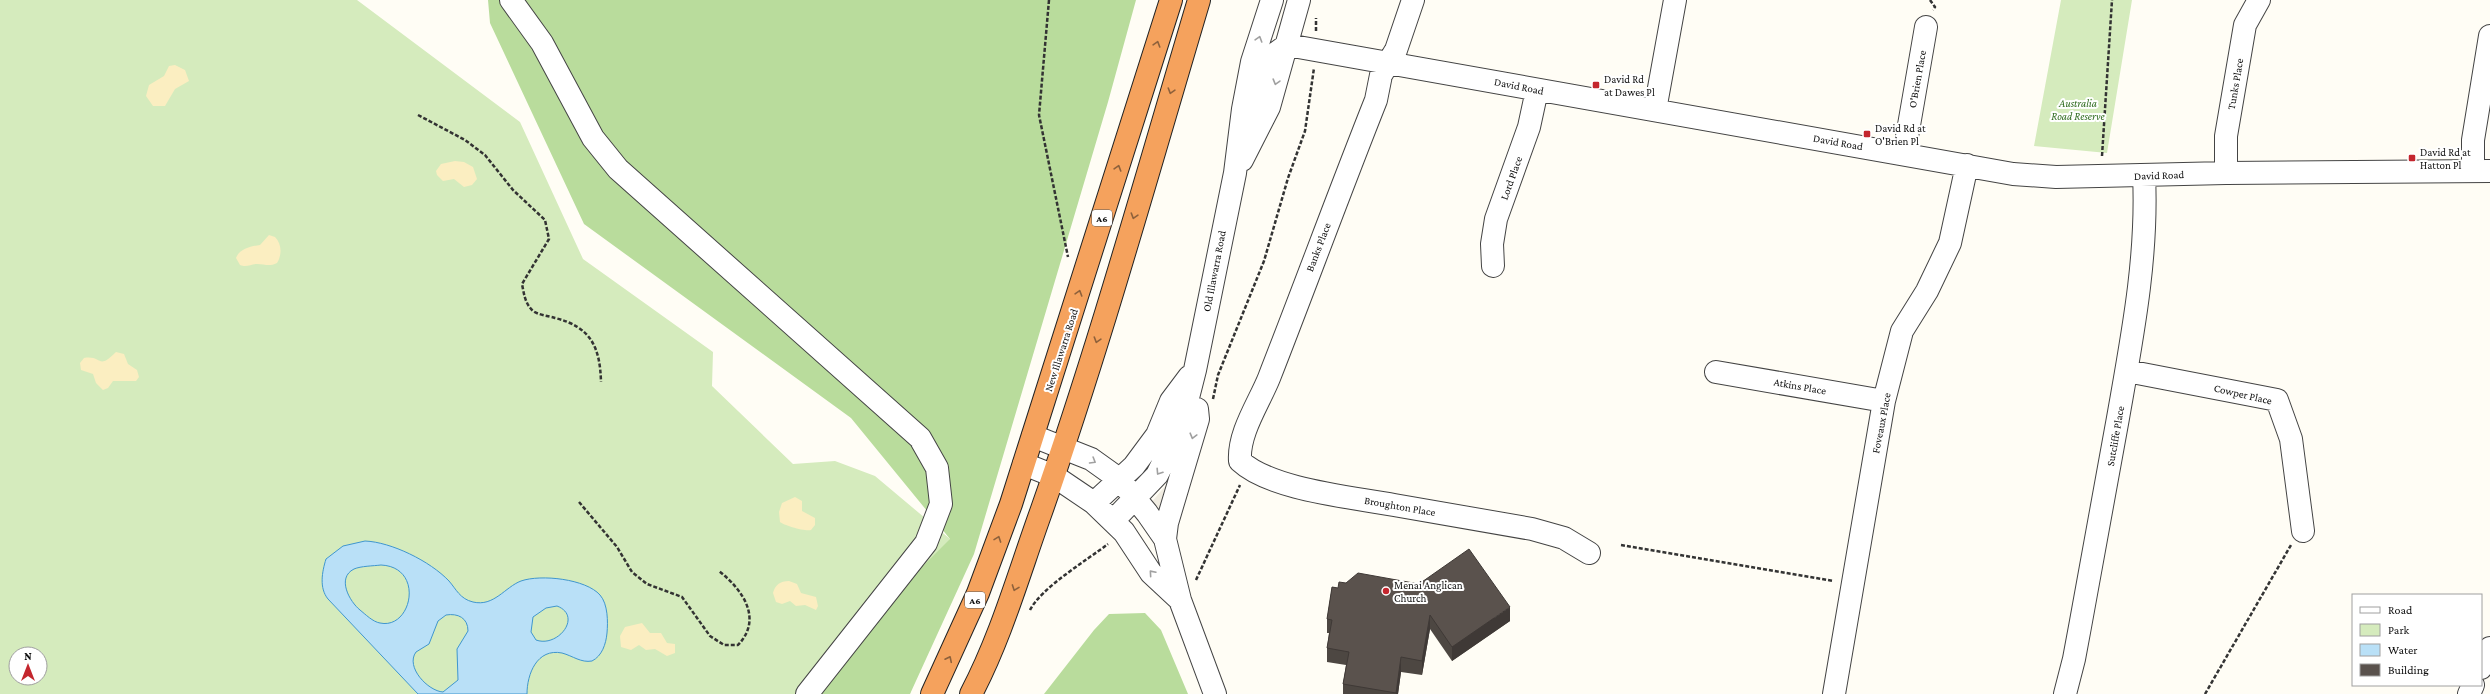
<svg xmlns="http://www.w3.org/2000/svg" width="2490" height="694" viewBox="0 0 2490 694" font-family="'Crimson Pro',serif">
	<style>
		.green { fill: #d5ebbd; fill-rule: evenodd }
		.forest { fill: #b9dc9c }
		.sand { fill: #fbeec1 }
		.plaza { fill: #f1ede2 }
		.water { fill: #b9e0f7; stroke: #3f96cf; fill-rule: evenodd }
		.lines { fill: none; stroke-linecap: round; stroke-linejoin: round }
		.minor-casing { stroke: #444; stroke-width: 24 }
		.highway-casing { stroke: #222; stroke-width: 24 }
		.path { stroke: #333; stroke-width: 2.5; stroke-dasharray: 4 2; stroke-linecap: butt }
		.minor { stroke: #fff; stroke-width: 22 }
		.highway { stroke: #f5a25d; stroke-width: 22 }
		.wall { fill: #4d4742 }
		.shaded-wall { fill: #3f3936 }
		.building { fill: #5a524d; stroke: #3f3936 }
		.oneway { stroke: #a0a0a0 }
		.oneway2 { stroke: #8e613b }
		.poi-dot { fill: #c4262e; stroke: #fff; stroke-width: 1.5 }
		.labels { text-anchor: middle; stroke-width: 4; stroke-linejoin: round; paint-order: stroke }
		.shield { fill: #fff; stroke: #585858; stroke-width: 1 }
		.shield-label { font-size: 10px; font-weight: bold; fill: #111 }
		.poi-label { font-size: 11px; fill: #111; stroke: #fff; text-anchor: start }
		.street-label { font-size: 11px; fill: #111; stroke: #fff }
		.park-label { font-size: 11px; font-style: italic; fill: #2f6b1f; stroke: #fff }
	</style>
	<rect width="100%" height="100%" fill="#fffdf5"/>
	<path class="green" d="M0 0H357L520 122 583 259 713 352 712 386 793 464 835 461 875 476 950 539 910 694H0ZM16 654H40V678H16Z
		M2061 0H2132L2107 153 2034 146Z"/>
	<path class="forest" d="M488 0H1136L1108 102 974 554 910 694H819L904 585 950 539 851 418 584 224 490 23Z
		M1145 613 1161 630 1188 694H1044L1094 630 1109 614Z"/>
	<path class="sand" d="M175 65 185 70 189 81 175 89 165 106H153L146 96 149 85 164 76 169 66Z
		M455 161 464 162 473 167 477 179 472 185 464 187 454 179 443 181 437 175 436 171 441 164Z
		M269 235 275 237C282 244 282 255 277 263 269 267 265 264 257 264 250 264 247 268 240 265L236 258C239 249 252 246 260 245Z
		M116 352 124 354 128 364 137 370 139 377 136 381H113L108 388 103 390 96 383 93 374 81 370 80 363 84 358C103 355 97 371 116 352Z
		M795 497 802 501V511L815 518V525L811 530C806 532 783 525 780 522L779 512 782 503Z
		M789 581 797 584 801 593 816 597 818 606 816 610 805 605 796 606 790 601 782 604 776 602 773 593C775 585 780 581 789 581Z
		M642 623 650 633H661L667 643 675 644V653L667 656 655 649 646 650 639 645 631 650 621 647 620 636 625 627Z"/>
	<path class="plaza" d="M1172 478 1160 520 1150 504Z"/>
	<path class="water" d="M365 541C391 542 430 561 449 581 456 589 460 599 473 602 494 607 505 587 521 581 541 574 586 579 600 595 608 604 608 622 607 633 606 644 602 656 592 661 581 663 573 656 562 653 537 648 527 674 527 694H418L328 599C319 588 322 572 326 559L343 546ZM381 565C425 567 412 630 380 623 373 622 365 614 360 610 350 602 336 578 354 569 361 566 373 566 381 565ZM557 606C583 616 558 648 536 640L531 632 533 617 546 608ZM446 615C458 613 468 618 468 631L457 649 458 680 443 692C428 691 405 667 416 652L429 644 438 621Z"/>
	<g class="lines">
		<g class="minor-casing">
			<path id="minor" d="M511 0 542 43 593 138 618 169 920 438 937 468 941 504 926 543 807 694
				M1413 0 1396 50 1381 75 1376 100C1339 193 1305 286 1269 378 1259 403 1238 433 1240 461 1271 490 1352 497 1394 505 1440 513 1486 521 1532 529L1564 538 1589 553
				M1243 109 1259 91 1269 58 1287 45 2013 174 2056 177 2226 173 2490 171
				M1655 110 1675 0
				M1904 154 1926 27
				M1242 160 1269 107 1299 0
				M2473 171V140L2490 36
				M2226 173V136L2245 25 2259 0
				M1493 266 1492 244 1496 219 1529 127 1537 90
				M2127 371 2277 400 2291 439 2303 531
				M1716 372 1884 401
				M1033 436 1091 459 1119 479 1147 513 1165 539 1180 600 1215 694
				M1024 464 1054 476 1094 503 1124 532 1151 573 1180 600
				M1094 503 1134 466 1157 435 1171 401 1189 377
				M1113 521 1157 475 1180 429 1195 370 1235 173 1243 109 1252 62 1272 0
				M1165 539 1167 523 1198 419 1197 409
				M2481 668 2490 648
				M1834 694 1884 401 1902 331 1927 291 1950 243 1967 165
				M2065 694 2074 659C2089 579 2103 499 2118 418 2132 338 2148 257 2144 175
				M2469 694 2473 685"/>
		</g>
		<g class="highway-casing">
			<path id="highway" d="M932 694 978 593 1011 504 1171 0
				M971 694C1001 637 1019 573 1041 512 1100 344 1148 171 1199 0"/>
		</g>
		<path class="path" d="M1049 0 1039 115 1068 257
			M1930 0 1935 7 1933 10
			M1316 31V18
			M418 115 465 140 485 155 513 190 545 220 549 239 522 284C524 294 525 303 532 310 537 315 549 316 555 318 591 327 600 347 601 382
			M2102 156 2112 0
			M1213 399 1218 375 1264 261 1288 178 1305 131 1314 68
			M579 502 617 547 632 572 647 584 682 597 710 636 724 645H738C763 619 743 590 719 571
			M1621 545 1834 581
			M1196 580 1240 485
			M1030 610C1041 588 1087 560 1108 544
			M2205 694 2291 545"/>
		<use href="#minor" class="minor"/>
		<use href="#highway" class="highway"/>
	</g>
	<path class="wall" d="M1332 587 1510 621 1452 661 1430 629 1422 675 1401 672 1398 694H1343V684L1346 665 1327 662V648L1329 633H1327V619Z"/>
	<path class="shaded-wall" d="M1510 607V621L1452 661V647Z
		M1430 615V629L1422 675V661Z
		M1401 657V672L1398 694H1396Z"/>
	<path class="building" d="M1469 549 1510 607 1452 647 1430 615 1422 661 1401 657 1396 693 1343 684 1349 652 1327 648 1332 620 1327 619 1332 587 1338 588 1339 582 1346 583 1358 573 1419 584Z"/>
	<defs><path id="oneway-chevron" d="M-2-3.5L2.5 0L-2 3.5" fill="none" stroke-width="1.6" stroke-linecap="round" stroke-linejoin="round"/></defs>
	<g class="oneway">
		<use href="#oneway-chevron" transform="translate(1259 39) rotate(-73)"/>
		<use href="#oneway-chevron" transform="translate(1276 82) rotate(106)"/>
		<use href="#oneway-chevron" transform="translate(1193 436) rotate(105)"/>
		<use href="#oneway-chevron" transform="translate(1093 461) rotate(31)"/>
		<use href="#oneway-chevron" transform="translate(1159 472) rotate(123)"/>
		<use href="#oneway-chevron" transform="translate(1152 573) rotate(-131)"/>
	</g>
	<g class="oneway2">
		<use href="#oneway-chevron" transform="translate(1157 44) rotate(-73)"/>
		<use href="#oneway-chevron" transform="translate(1171 91) rotate(107)"/>
		<use href="#oneway-chevron" transform="translate(1118 168) rotate(-73)"/>
		<use href="#oneway-chevron" transform="translate(1134 216) rotate(107)"/>
		<use href="#oneway-chevron" transform="translate(1079 293) rotate(-73)"/>
		<use href="#oneway-chevron" transform="translate(1097 340) rotate(107)"/>
		<use href="#oneway-chevron" transform="translate(998 539) rotate(-70)"/>
		<use href="#oneway-chevron" transform="translate(1015 588) rotate(110)"/>
		<use href="#oneway-chevron" transform="translate(949 659) rotate(-64)"/>
	</g>
	<g class="poi-dot">
		<rect x="1592" y="81" width="8" height="8" rx="2"/>
		<rect x="1863" y="130" width="8" height="8" rx="2"/>
		<rect x="2408" y="154" width="8" height="8" rx="2"/>
		<circle cx="1386" cy="591" r="4"/>
	</g>
	<g class="labels">
		<g class="shield">
			<rect x="1092" y="210" width="20" height="16" rx="3"/>
			<rect x="965" y="592" width="20" height="16" rx="3"/>
		</g>
		<g class="shield-label">
			<text x="1102" y="222">A6</text>
			<text x="975" y="604">A6</text>
		</g>
		<g class="poi-label">
			<text x="1604" y="83">David Rd<tspan x="1604" dy="13">at Dawes Pl</tspan></text>
			<text x="1875" y="132">David Rd at<tspan x="1875" dy="13">O'Brien Pl</tspan></text>
			<text x="2420" y="156">David Rd at<tspan x="2420" dy="13">Hatton Pl</tspan></text>
			<text x="1394" y="589">Menai Anglican<tspan x="1394" dy="13">Church</tspan></text>
		</g>
		<g class="street-label">
			<text transform="translate(1917 79) rotate(-80)" y="4">O'Brien Place</text>
			<text transform="translate(2235 84) rotate(-80)" y="4">Tunks Place</text>
			<text transform="translate(1519 86) rotate(11)" y="4">David Road</text>
			<text transform="translate(1838 142) rotate(10)" y="4">David Road</text>
			<text transform="translate(2159 175) rotate(-2)" y="4">David Road</text>
			<text transform="translate(1511 178) rotate(-70)" y="4">Lord Place</text>
			<text transform="translate(1318 247) rotate(-69)" y="4">Banks Place</text>
			<text transform="translate(1214 271) rotate(-79)" y="4">Old Illawarra Road</text>
			<text transform="translate(1061 350) rotate(-72)" y="4">New Illawarra Road</text>
			<text transform="translate(1800 386) rotate(10)" y="4">Atkins Place</text>
			<text transform="translate(2243 394) rotate(13)" y="4">Cowper Place</text>
			<text transform="translate(1881 423) rotate(-79)" y="4">Foveaux Place</text>
			<text transform="translate(2115 436) rotate(-80)" y="4">Sutcliffe Place</text>
			<text transform="translate(1400 506) rotate(10)" y="4">Broughton Place</text>
		</g>
		<g class="park-label">
			<text x="2078" y="107">Australia<tspan x="2078" dy="13">Road Reserve</tspan></text>
		</g>
	</g>
	<rect x="2352" y="594" width="130" height="92" fill="#ffffff" stroke="#a0a0a0"/>
	<rect x="2360" y="607" width="20" height="6" fill="#ffffff" stroke="#a0a0a0"/>
	<text x="2388" y="614" font-size="12" fill="#111111">Road</text>
	<rect x="2360" y="624" width="20" height="12" fill="#d5ebbd" stroke="#a0a0a0"/>
	<text x="2388" y="634" font-size="12" fill="#111111">Park</text>
	<rect x="2360" y="644" width="20" height="12" fill="#b9e0f7" stroke="#a0a0a0"/>
	<text x="2388" y="654" font-size="12" fill="#111111">Water</text>
	<rect x="2360" y="664" width="20" height="12" fill="#5a524d" stroke="#a0a0a0"/>
	<text x="2388" y="674" font-size="12" fill="#111111">Building</text>
	<g transform="translate(28 666)"><circle r="19" fill="#ffffff" stroke="#a0a0a0"/>
	<path d="M0-3L7 15L0 10L-7 15Z" fill="#c4262e"/>
	<text y="-6" font-size="11" font-weight="bold" text-anchor="middle" fill="#111111">N</text>
	</g>
</svg>
